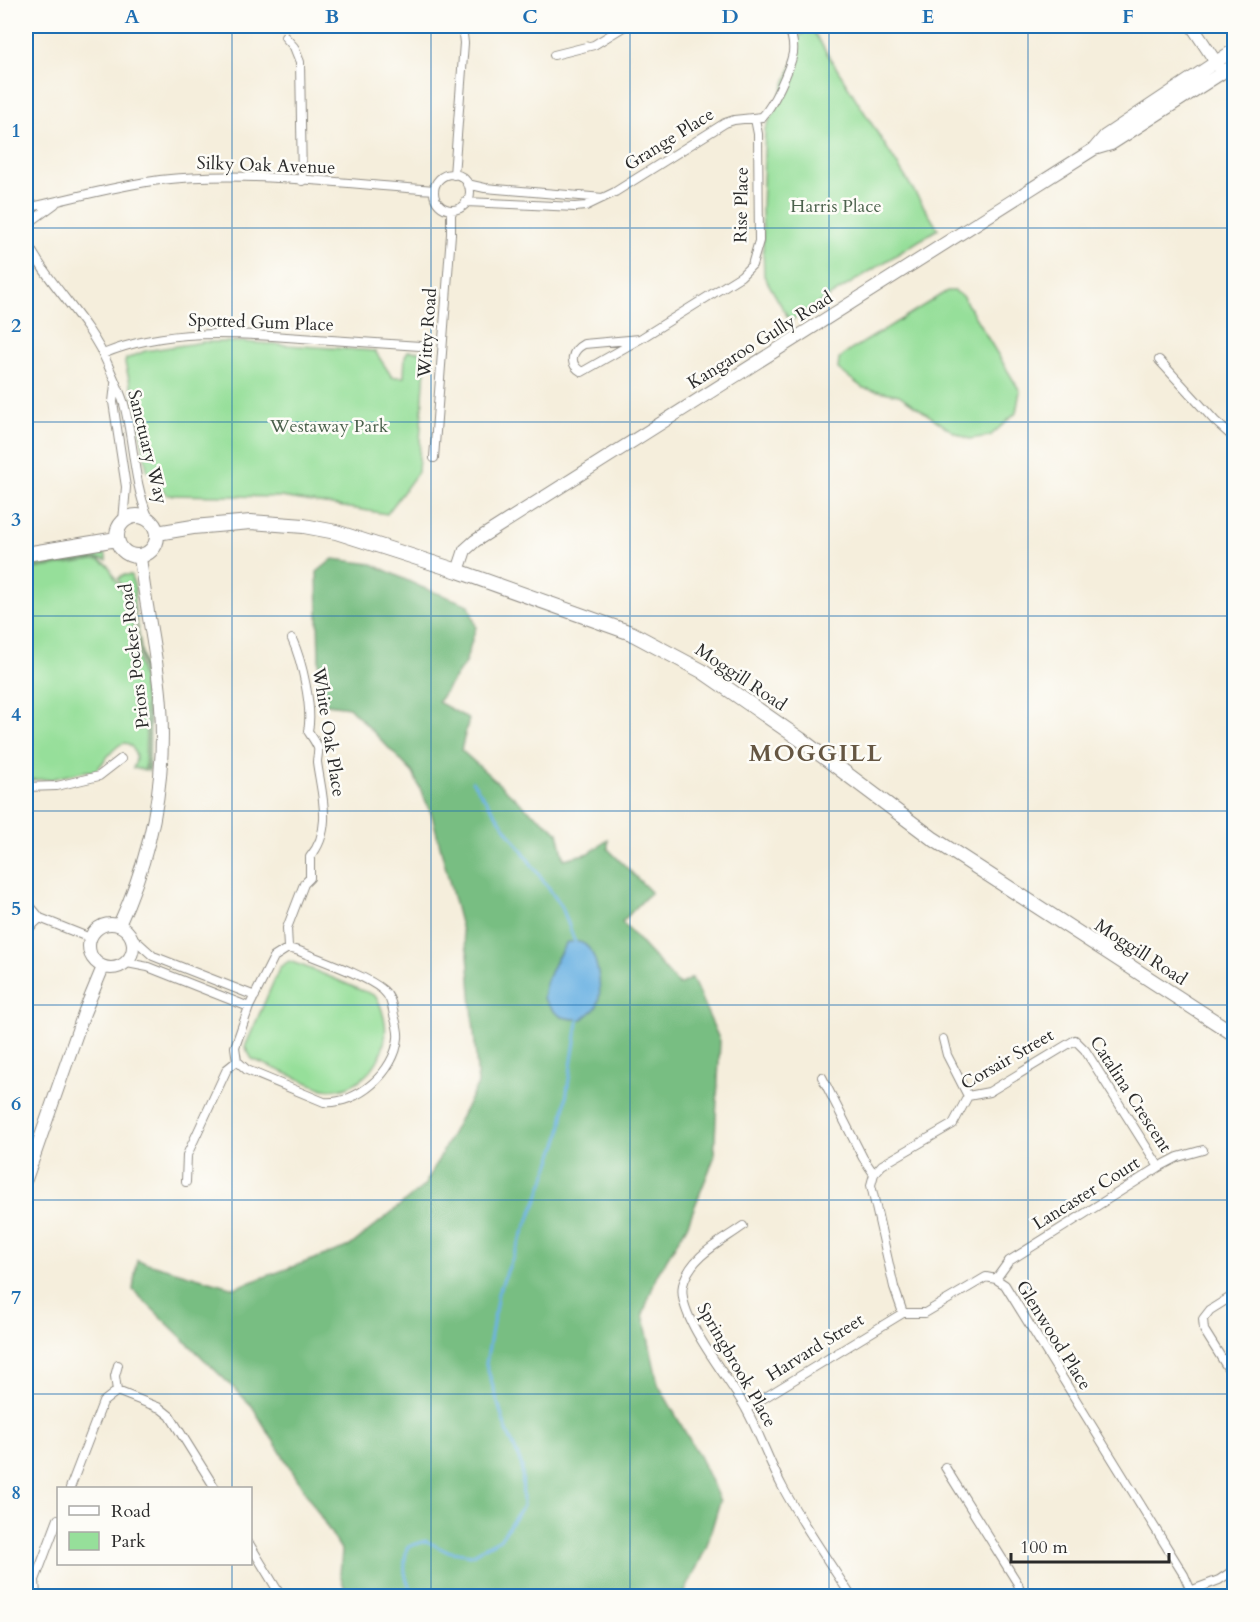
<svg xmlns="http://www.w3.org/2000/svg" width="1260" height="1622" viewBox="0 0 1260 1622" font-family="Cardo,serif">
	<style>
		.green { fill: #96df9a; stroke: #608562; stroke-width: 1.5 }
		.forest { fill: #78be82; stroke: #527456; stroke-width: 1.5 }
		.water { fill: #6cb2e3; stroke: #4c6e87; stroke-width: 1.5 }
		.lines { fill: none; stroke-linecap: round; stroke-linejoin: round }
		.stream { stroke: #6cb2e3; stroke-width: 3 }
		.street-casing { stroke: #908c84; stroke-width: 10 }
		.secondary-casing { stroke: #908c84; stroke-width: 14 }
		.primary-casing { stroke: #908c84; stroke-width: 16 }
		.street { stroke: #fff; stroke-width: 8 }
		.secondary { stroke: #fff; stroke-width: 12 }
		.primary { stroke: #fff; stroke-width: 14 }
		.grid { fill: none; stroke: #1f6fb2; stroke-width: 1.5; stroke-opacity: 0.55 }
		.labels { text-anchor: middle; stroke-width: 5; stroke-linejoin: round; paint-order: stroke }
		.street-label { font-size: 18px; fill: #2b2b2b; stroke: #fdfcf7 }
		.park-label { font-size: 18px; fill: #4b614c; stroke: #fdfcf7 }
		.district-label { font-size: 24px; font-weight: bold; letter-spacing: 1.5px; fill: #655642; stroke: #fdfcf7 }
		.neatline { fill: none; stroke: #1f6fb2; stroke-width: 2 }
		.grid-label { font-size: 20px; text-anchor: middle; font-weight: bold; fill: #1f6fb2 }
	</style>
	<rect width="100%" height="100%" fill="#fdfcf7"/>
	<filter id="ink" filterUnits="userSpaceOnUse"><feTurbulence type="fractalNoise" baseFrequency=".0167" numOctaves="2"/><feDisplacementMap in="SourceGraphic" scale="12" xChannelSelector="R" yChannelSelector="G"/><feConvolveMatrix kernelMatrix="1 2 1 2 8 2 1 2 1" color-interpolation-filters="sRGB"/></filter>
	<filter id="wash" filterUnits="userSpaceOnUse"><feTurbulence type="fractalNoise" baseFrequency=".008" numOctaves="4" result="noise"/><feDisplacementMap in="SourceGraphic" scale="24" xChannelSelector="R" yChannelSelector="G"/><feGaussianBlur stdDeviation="1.35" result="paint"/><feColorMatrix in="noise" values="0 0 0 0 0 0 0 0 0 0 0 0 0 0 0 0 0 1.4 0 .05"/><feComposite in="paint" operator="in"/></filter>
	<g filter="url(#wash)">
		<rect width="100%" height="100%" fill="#f5eedc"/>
		<path class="green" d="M810 26 938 229 790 321 764 276 762 209 765 130 777 103 798 51V38Z
			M947 291H955L963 297 1020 391 1016 413 990 436 969 439 952 431 899 395 863 388 838 369 839 359 846 353Z
			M203 342H243L375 351 392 377H404L405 356 408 351 426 352 418 472 387 514 281 497 167 495 147 470 137 411 125 363 126 359 145 351Z
			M76 554H105L107 560 95 558 26 568V562Z
			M93 560H99L108 565 130 606 144 692 146 721 145 770 133 768C136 763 137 759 135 753 124 725 104 765 95 771H86L51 779 26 780V570Z
			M123 575H131L135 588 134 604 150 706 149 771 147 770 148 721 146 692 135 616 131 603 118 579Z
			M289 961C313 969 335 979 358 989 362 991 371 993 375 996 381 1002 383 1014 385 1022 390 1058 361 1094 323 1089L252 1059 245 1047 280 967Z"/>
		<path class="forest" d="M333 559 372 564 421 587 469 605 476 627 465 663 438 702 469 719 461 750 526 808 558 832 564 859 589 853 608 840V849L651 892 622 922 679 985 692 978 720 1041 714 1158 687 1226 657 1275 643 1314 658 1384 700 1458 720 1501 706 1548 683 1596H347L340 1574 342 1551 252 1406 133 1290 137 1260 234 1288 350 1246 425 1185 478 1084 468 954 432 815 413 773 349 707 320 703 317 572Z"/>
		<path class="water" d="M567 942C572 942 578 941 582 943 598 950 603 990 597 1006 594 1011 587 1015 583 1019 561 1020 555 1015 543 998 545 978 556 959 567 942Z"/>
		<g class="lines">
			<path class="stream" d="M472 781 562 907 576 945
				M416 1596C403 1580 403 1567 407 1547L426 1541 446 1551 471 1555 500 1539 523 1506 522 1466 505 1426 486 1364 498 1293 537 1200 560 1136 579 1016"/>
		</g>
	</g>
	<g filter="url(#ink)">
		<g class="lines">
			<g class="street-casing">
				<path id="street" d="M285 37 294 47 300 62 302 181
					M554 55 594 45 625 26
					M434 192a18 18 0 1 1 36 0a18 18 0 1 1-36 0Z
					M454 175 464 43 462 26
					M467 184 485 188 603 198
					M466 202 575 207 586 206 615 192 725 123 734 120 762 117C773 106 790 69 793 53 794 43 792 34 787 26
					M26 208C70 199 114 186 160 180 248 170 345 184 434 190
					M26 225 55 204
					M26 240C48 285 88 318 108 365 113 377 120 391 124 404 134 442 133 482 149 519
					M640 339 741 276 752 265 759 241 758 134 755 119
					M640 339 582 372C568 364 571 351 584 344Z
					M103 354C165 328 235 333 301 338 341 341 380 343 420 346
					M1159 360 1215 421 1234 438
					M115 384 113 402 126 487 123 521
					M434 458 451 234V210
					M26 787 57 786 99 776 121 759
					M26 901 40 918 90 938
					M26 931 40 918
					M132 937 153 956 255 996
					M127 963 148 967 249 1007
					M943 1039 947 1055 968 1096
					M237 1061 247 1070 324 1102C357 1105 395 1072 398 1038 399 1031 396 1022 394 1015 392 1006 391 997 383 990 367 976 321 960 299 951L288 948
					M822 1077 863 1158 874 1174
					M1159 1167 1085 1050 1075 1040 989 1092 968 1096 953 1124 882 1165 874 1174 871 1185 894 1287 903 1313H925L986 1277 996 1279 1005 1285 1184 1575 1191 1591
					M186 1182 187 1155 227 1069 237 1061 235 1047 249 1007 274 957 288 948 287 928 304 884 310 878V857C334 829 321 793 317 762 317 757 319 752 318 748 316 742 311 736 308 731 313 708 302 661 292 639
					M743 1226C721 1242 690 1256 683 1285 676 1317 731 1380 746 1409 760 1434 769 1462 783 1488 803 1525 828 1560 851 1596
					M996 1279 1009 1261 1159 1167 1178 1157 1203 1150
					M1234 1295 1210 1310 1203 1319 1204 1330 1234 1378
					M117 1391 115 1376 118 1365
					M746 1409 903 1313
					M945 1467 1018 1584 1021 1596
					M70 1488 103 1402 117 1391 160 1408 170 1416 215 1488
					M250 1545 281 1596
					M36 1596 35 1580 58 1519
					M1177 1596 1219 1580 1234 1570"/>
			</g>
			<g class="secondary-casing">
				<path id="secondary" d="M1192 26 1219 67
					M1094 149 1105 136 1234 50
					M458 571 465 550 475 541 1094 149 1111 144 1234 65
					M89 946a22 22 0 1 1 44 0a22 22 0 1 1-44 0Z
					M119 925C151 856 166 782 161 706 158 656 145 606 140 556
					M26 1179 84 1013 103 967"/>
			</g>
			<g class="primary-casing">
				<path id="primary" d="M117 536a20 20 0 1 1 40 0a20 20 0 1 1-40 0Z
					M157 533 193 527 251 522 304 526 336 532 458 571 631 633 702 671 800 739 932 838 1234 1034
					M26 554 117 539"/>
			</g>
			<use href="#street" class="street"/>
			<use href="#secondary" class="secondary"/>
			<use href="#primary" class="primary"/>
		</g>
	</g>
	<path class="grid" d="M232 26V1488M431 26V1596M630 26V1596M829 26V1596M1028 26V1596M26 228H1234M26 422H1234M26 616H1234M26 811H1234M26 1005H1234M26 1200H1234M26 1394H1234M232 1564V1596"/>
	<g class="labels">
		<g class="street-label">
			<text transform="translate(669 139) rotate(-32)" y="6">Grange Place</text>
			<text transform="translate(266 165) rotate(2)" y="6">Silky Oak Avenue</text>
			<text transform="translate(741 205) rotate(-89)" y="6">Rise Place</text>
			<text transform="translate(261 322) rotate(2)" y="6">Spotted Gum Place</text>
			<text transform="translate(427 333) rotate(-86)" y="6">Witty Road</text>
			<text transform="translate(760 340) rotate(-32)" y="6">Kangaroo Gully Road</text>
			<text transform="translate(148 447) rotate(76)" y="6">Sanctuary Way</text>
			<text transform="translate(134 656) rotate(-97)" y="6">Priors Pocket Road</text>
			<text transform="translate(741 677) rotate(34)" y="6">Moggill Road</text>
			<text transform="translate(329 732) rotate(81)" y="6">White Oak Place</text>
			<text transform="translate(1141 952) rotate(33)" y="6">Moggill Road</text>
			<text transform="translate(1007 1059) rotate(-30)" y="6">Corsair Street</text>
			<text transform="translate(1131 1094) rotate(57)" y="6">Catalina Crescent</text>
			<text transform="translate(1086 1193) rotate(-32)" y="6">Lancaster Court</text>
			<text transform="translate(1054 1335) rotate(58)" y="6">Glenwood Place</text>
			<text transform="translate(815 1347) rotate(-32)" y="6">Harvard Street</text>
			<text transform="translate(737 1365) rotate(60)" y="6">Springbrook Place</text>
		</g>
		<g class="park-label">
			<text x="836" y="212">Harris Place</text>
			<text x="329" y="432">Westaway Park</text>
		</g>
		<g class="district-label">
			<text x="816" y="761">MOGGILL</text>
		</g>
	</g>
	<rect width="1260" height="1622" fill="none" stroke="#fdfcf7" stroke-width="66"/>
	<rect x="57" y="1487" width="195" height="78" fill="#fdfcf7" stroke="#a9a8a5" stroke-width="1.5"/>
	<rect x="69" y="1506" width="30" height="9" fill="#ffffff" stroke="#a9a8a5" stroke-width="1.5"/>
	<text x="111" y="1517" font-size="18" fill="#2b2b2b">Road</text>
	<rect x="69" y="1532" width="30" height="18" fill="#96df9a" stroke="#a9a8a5" stroke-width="1.5"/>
	<text x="111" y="1547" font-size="18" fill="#2b2b2b">Park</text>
	<path d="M1011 1553v9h158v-9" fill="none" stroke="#2b2b2b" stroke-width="3"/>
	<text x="1020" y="1553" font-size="18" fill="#2b2b2b" stroke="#fdfcf7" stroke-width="4.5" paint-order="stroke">100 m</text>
	<rect x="33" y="33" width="1194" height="1556" class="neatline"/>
	<g class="grid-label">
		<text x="132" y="23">A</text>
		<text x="332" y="23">B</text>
		<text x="530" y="23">C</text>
		<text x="730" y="23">D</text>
		<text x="928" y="23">E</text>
		<text x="1128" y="23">F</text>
		<text x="16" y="137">1</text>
		<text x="16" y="332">2</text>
		<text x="16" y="526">3</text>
		<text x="16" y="721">4</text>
		<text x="16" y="915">5</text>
		<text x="16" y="1110">6</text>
		<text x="16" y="1304">7</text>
		<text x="16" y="1499">8</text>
	</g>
</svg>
